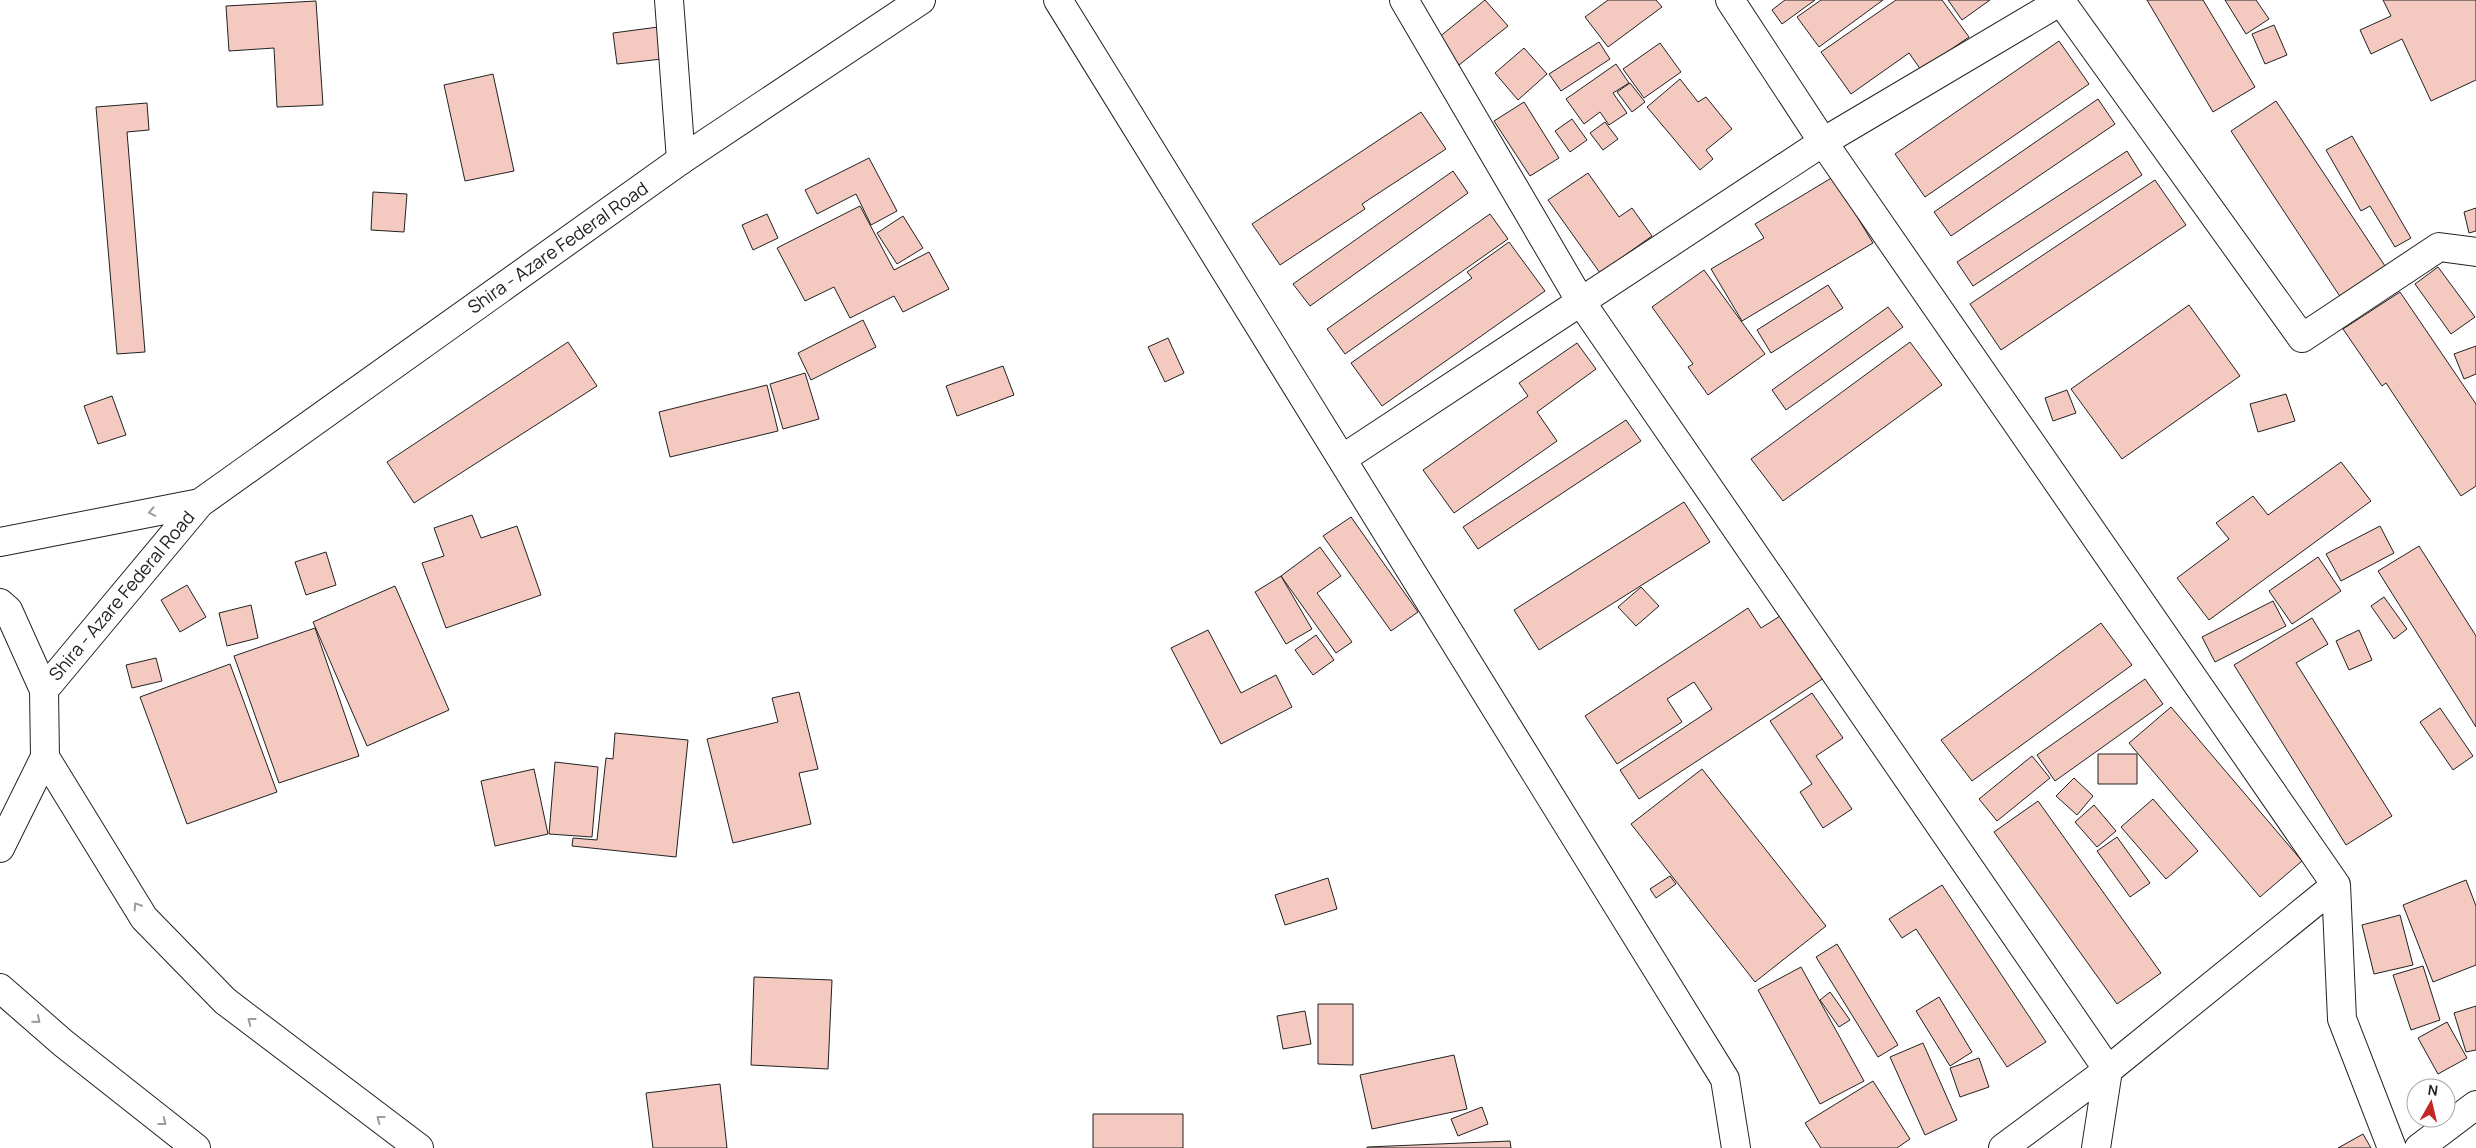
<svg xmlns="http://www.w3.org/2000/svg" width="2476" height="1148" viewBox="0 0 2476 1148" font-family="Manrope,sans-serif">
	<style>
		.building { fill: #f3c9c0; stroke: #222 }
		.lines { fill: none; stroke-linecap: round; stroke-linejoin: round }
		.minor-casing { stroke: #222; stroke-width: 30 }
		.major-casing { stroke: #222; stroke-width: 30 }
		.minor { stroke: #fff; stroke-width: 28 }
		.major { stroke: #fff; stroke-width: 28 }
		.oneway { stroke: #9c9c9c }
		.labels { text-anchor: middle; stroke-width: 4; stroke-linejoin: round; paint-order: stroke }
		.street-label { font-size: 18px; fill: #222; stroke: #fff }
	</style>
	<rect width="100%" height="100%" fill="#fff"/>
	<path class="building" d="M1485 0 1508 26 1459 65 1438 38Z
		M1608 0H1656L1662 7 1608 47 1585 17Z
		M1785 0H1815L1782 24 1772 10Z
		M1821 0H1883L1819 47 1797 17Z
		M1896 0H1942L1969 37 1921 70 1909 53 1851 94 1821 52Z
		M1948 0H1990L1962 20Z
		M2147 0H2203L2255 87 2213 112Z
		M2225 0H2256L2269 19 2246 34Z
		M2383 0H2476V80L2431 101 2402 39 2371 54 2360 30 2391 16Z
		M316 1 323 105 277 107 274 48 229 51 226 6Z
		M2274 25 2287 55 2265 64 2252 34Z
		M658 27 662 59 617 64 613 33Z
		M2059 41 2089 84 1925 197 1895 154Z
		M1599 42 1610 59 1561 91 1549 74Z
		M1660 43 1681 72 1644 98 1623 69Z
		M1524 48 1547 74 1518 100 1495 73Z
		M1616 64 1629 83 1613 93 1627 113 1609 125 1600 112 1584 124 1566 99Z
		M493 74 514 171 465 181 444 85Z
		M1680 79 1698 102 1706 97 1732 129 1706 150 1713 159 1700 170 1647 107Z
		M1630 83 1645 102 1632 112 1617 92Z
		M2098 99 2115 124 1951 236 1934 212Z
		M2276 101 2389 272 2343 301 2231 131Z
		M1524 102 1559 158 1530 176 1494 121Z
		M147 103 149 130 127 132 145 352 117 354 96 107Z
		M1421 112 1446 149 1362 204 1365 209 1280 265 1252 224Z
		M1572 119 1587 140 1570 152 1555 131Z
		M1605 122 1618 139 1603 150 1590 133Z
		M2352 136 2411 238 2395 247 2370 206 2361 211 2326 150Z
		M2127 151 2142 175 1973 286 1957 262Z
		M869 158 897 211 871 225 856 194 817 214 805 190Z
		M1453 171 1468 193 1310 306 1293 284Z
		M1588 173 1619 217 1632 208 1652 236 1600 273 1548 200Z
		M1833 177 1873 243 1742 321 1711 269 1764 238 1755 224Z
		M2155 180 2186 225 2001 350 1970 304Z
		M373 192 407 194 404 232 371 230Z
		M860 206 894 270 929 252 949 289 903 312 894 296 850 318 834 287 805 301 777 248Z
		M2476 208V231L2469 233 2464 212Z
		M767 214 778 238 753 250 742 225Z
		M1490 214 1508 239 1345 354 1327 329Z
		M903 216 923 248 897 264 877 233Z
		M1509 242 1545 291 1382 406 1351 363 1472 278 1467 272Z
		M2438 267 2475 317 2451 334 2415 284Z
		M1704 270 1765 354 1708 395 1688 367 1693 364 1652 307Z
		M1828 285 1843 308 1771 353 1757 330Z
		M2400 292 2476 404V486L2461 496 2386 383 2382 386 2343 329Z
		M2189 305 2240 376 2122 459 2071 389Z
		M1888 307 1903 327 1786 410 1772 390Z
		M863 320 876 347 811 380 798 353Z
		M1168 338 1184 373 1165 382 1148 347Z
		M568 342 597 386 414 503 387 462Z
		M1910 342 1942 385 1783 501 1751 459Z
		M1577 343 1596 369 1537 412 1557 441 1454 513 1423 470 1528 396 1519 383Z
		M2476 346V374L2464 379 2454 354Z
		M1003 366 1014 395 957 416 946 386Z
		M805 373 819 419 783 429 770 384Z
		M767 385 778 431 670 457 659 412Z
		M2067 390 2076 413 2053 421 2045 398Z
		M2286 394 2295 421 2258 432 2250 404Z
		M112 396 126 435 98 444 84 406Z
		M1626 420 1641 441 1478 549 1463 527Z
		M2341 462 2371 501 2209 620 2177 578 2229 539 2216 523 2253 496 2268 515Z
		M1684 502 1710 542 1539 650 1514 610Z
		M472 515 481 538 517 526 541 595 446 628 422 563 444 556 434 528Z
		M1351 517 1418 612 1391 631 1323 536Z
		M2380 526 2394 553 2341 581 2326 554Z
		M2419 546 2476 636V727L2378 571Z
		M1320 547 1341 576 1317 593 1352 642 1336 653 1281 576Z
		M326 552 336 585 306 595 295 562Z
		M2318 557 2341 591 2292 624 2269 591Z
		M1281 576 1312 629 1286 644 1255 592Z
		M187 585 206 617 180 632 161 600Z
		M395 586 449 710 367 746 313 622Z
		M1641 587 1659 606 1636 626 1618 607Z
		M2384 597 2407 629 2394 639 2371 606Z
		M2273 601 2286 626 2215 662 2202 637Z
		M251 605 258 638 227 646 219 613Z
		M1748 608 1761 628 1785 613 1827 676 1639 799 1620 770 1712 709 1694 682 1667 699 1682 722 1617 764 1585 716Z
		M2312 618 2328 644 2296 663 2392 816 2346 845 2234 665Z
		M2101 623 2132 665 1972 781 1941 740Z
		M315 628 359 756 279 783 234 656Z
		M1208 630 1241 693 1276 675 1292 707 1221 744 1171 648Z
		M2359 630 2372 660 2349 670 2336 641Z
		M1316 635 1334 660 1313 675 1295 650Z
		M156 658 162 681 132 688 126 665Z
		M230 664 277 792 187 824 140 697Z
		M2145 679 2163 704 2055 781 2037 755Z
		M799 692 818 769 799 773 811 824 733 843 707 739 778 722 772 698Z
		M1812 693 1843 738 1816 756 1852 809 1823 828 1800 792 1812 784 1770 721Z
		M2171 707 2302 861 2260 897 2129 743Z
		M2440 708 2473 756 2453 770 2420 722Z
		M615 733 688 740 676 857 572 846 573 838 597 840 606 758 613 759Z
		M2098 754H2137V784H2098Z
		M2032 756 2050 778 1997 821 1979 799Z
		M555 762 598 767 592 837 549 834Z
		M534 769 548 834 495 846 481 781Z
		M1702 769 1826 926 1755 982 1631 824Z
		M2074 778 2093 796 2077 815 2056 796Z
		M2153 799 2198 851 2166 879 2121 827Z
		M2038 801 2161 973 2117 1004 1994 832Z
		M2094 805 2116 831 2097 847 2075 822Z
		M2117 837 2150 883 2130 897 2097 851Z
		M1670 876 1676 884 1656 898 1650 889Z
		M1328 878 1337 909 1285 925 1275 895Z
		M2466 880 2476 906V965L2433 982 2403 905Z
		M1942 885 2046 1042 2007 1067 1916 929 1902 938 1889 919Z
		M2400 915 2413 965 2374 974 2362 925Z
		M1837 944 1898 1045 1878 1057 1816 957Z
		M2423 966 2440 1020 2411 1030 2393 975Z
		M1801 967 1864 1081 1820 1104 1758 990Z
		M754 977 832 980 828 1069 751 1065Z
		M1830 992 1850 1020 1839 1027 1820 1000Z
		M1939 997 1972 1052 1950 1066 1916 1011Z
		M1318 1004H1353V1065L1318 1064Z
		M2476 1006V1050L2466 1052 2454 1013Z
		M1305 1011 1311 1044 1283 1049 1277 1016Z
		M2447 1022 2467 1058 2438 1074 2418 1038Z
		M1923 1043 1957 1120 1925 1135 1890 1057Z
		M1454 1055 1467 1109 1372 1129 1360 1075Z
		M1979 1058 1989 1087 1960 1097 1950 1068Z
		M1873 1081 1910 1139 1897 1148H1821L1805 1123Z
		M720 1084 727 1148H653L646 1093Z
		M1482 1107 1488 1124 1458 1136 1451 1119Z
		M1093 1114H1183V1148H1093Z
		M2363 1134 2371 1148H2338Z
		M1510 1141 1511 1148H1367V1147Z"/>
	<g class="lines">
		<g class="minor-casing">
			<path id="minor" d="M669 0 681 160
				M1058 0 1725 1079 1736 1148
				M1404 0 1581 302 2108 1070 2096 1148
				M1730 0 1823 142 2336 885 2342 1019 2392 1148
				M2060 0 2302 338 2439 247 2476 252
				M1342 459 1823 142 2061 1
				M45 757 144 918 225 1001 419 1148
				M0 988 63 1043 196 1148
				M2003 1148 2108 1070 2336 885
				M2419 1148 2476 1105"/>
		</g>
		<g class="major-casing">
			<path id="major" d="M0 542 200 503
				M0 603 8 610 44 690 45 757 0 848
				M44 690 200 503 681 160 921 0"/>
		</g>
		<use href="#minor" class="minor"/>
		<use href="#major" class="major"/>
	</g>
	<defs><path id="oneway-chevron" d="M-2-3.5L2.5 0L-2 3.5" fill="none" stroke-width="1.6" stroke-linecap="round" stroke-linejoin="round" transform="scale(1.25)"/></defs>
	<g class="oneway">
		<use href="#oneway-chevron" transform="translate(152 512) rotate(169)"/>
		<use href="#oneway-chevron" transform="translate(137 906) rotate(-122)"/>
		<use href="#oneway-chevron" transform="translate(37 1020) rotate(41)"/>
		<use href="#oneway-chevron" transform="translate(251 1021) rotate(-143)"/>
		<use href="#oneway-chevron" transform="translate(380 1119) rotate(-143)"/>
		<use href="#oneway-chevron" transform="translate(163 1122) rotate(38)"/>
	</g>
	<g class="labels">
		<g class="street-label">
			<text transform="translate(558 248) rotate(-35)" y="6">Shira - Azare Federal Road</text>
			<text transform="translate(122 596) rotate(-50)" y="6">Shira - Azare Federal Road</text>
		</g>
	</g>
	<g transform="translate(2431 1103) rotate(8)"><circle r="24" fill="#ffffff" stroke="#a7a7a7"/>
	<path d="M0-4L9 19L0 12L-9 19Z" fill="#c62828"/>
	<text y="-8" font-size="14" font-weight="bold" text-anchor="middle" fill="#222222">N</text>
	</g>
</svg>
